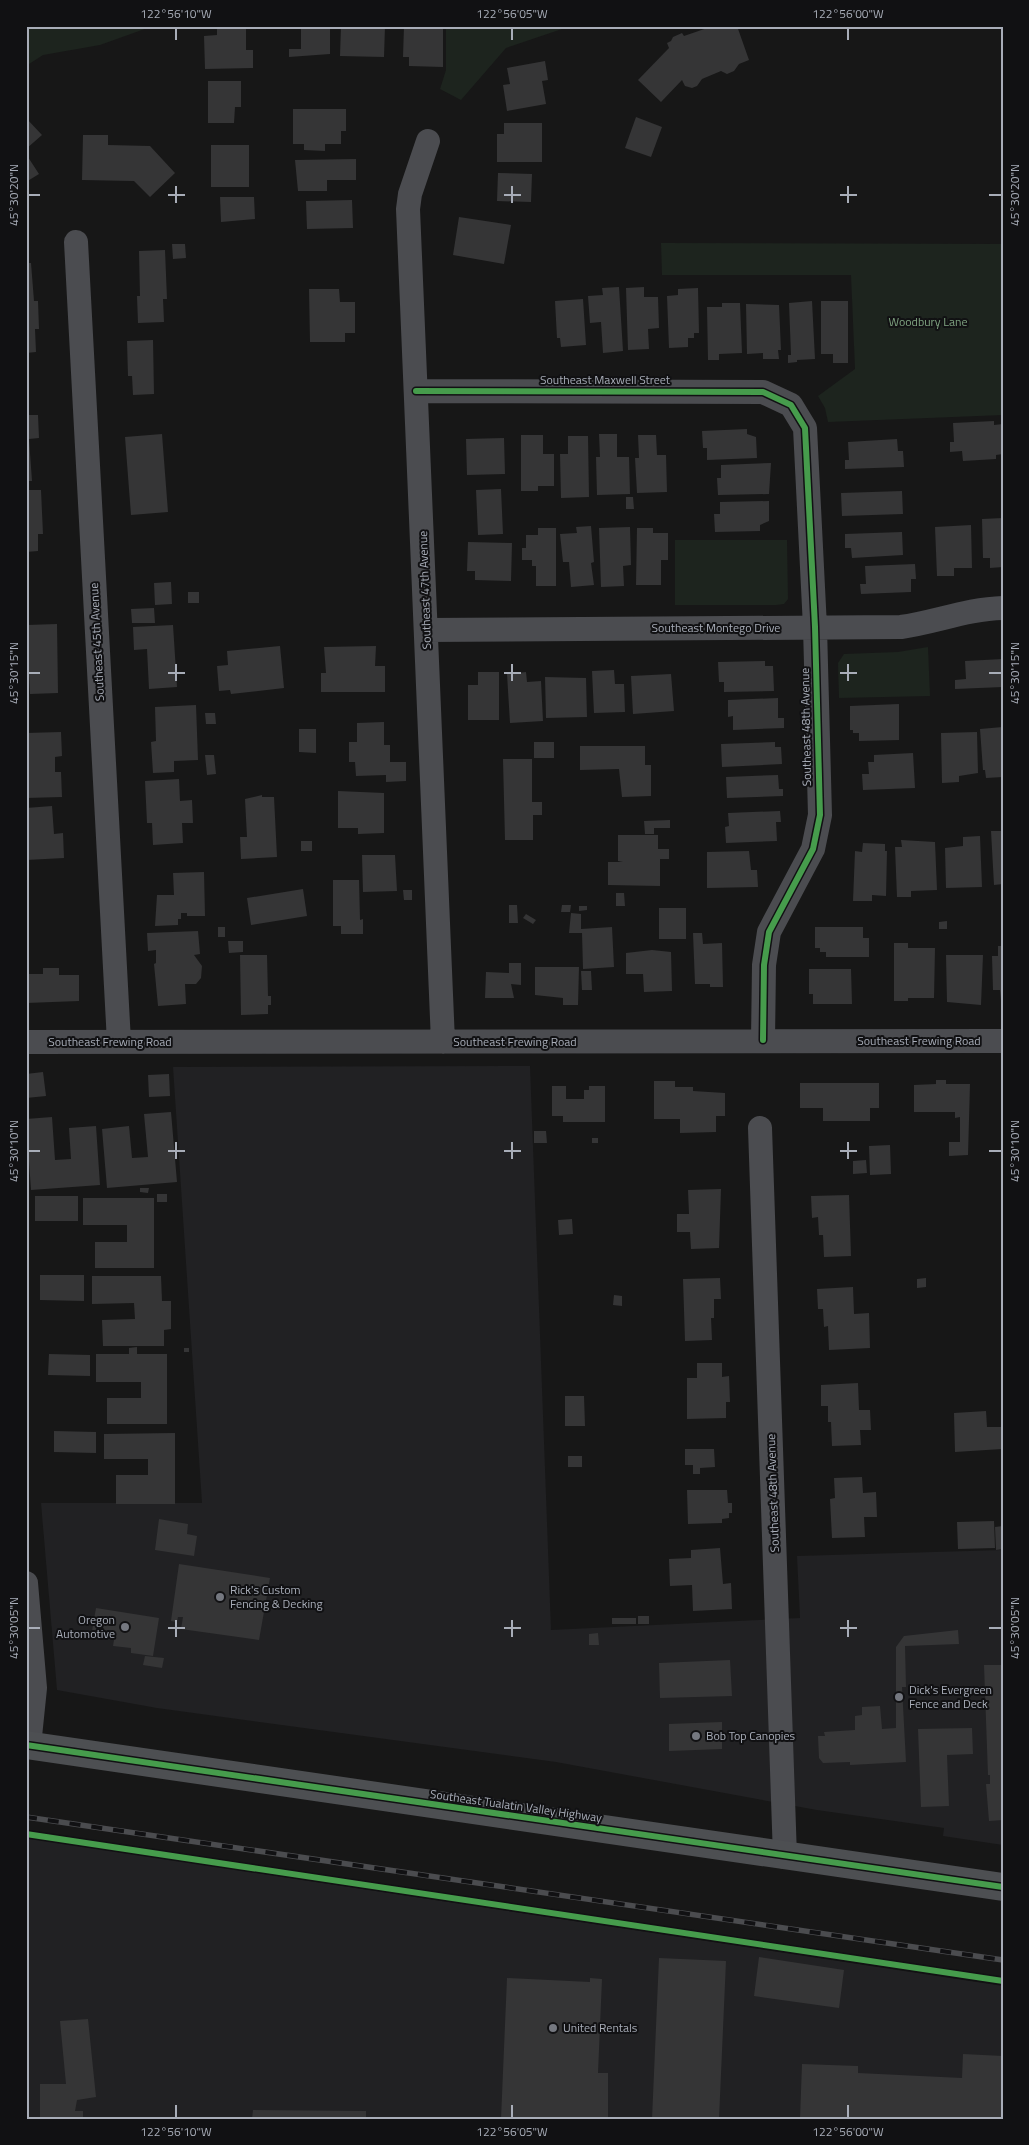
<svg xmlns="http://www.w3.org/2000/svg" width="1029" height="2145" viewBox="0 0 1029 2145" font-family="'Titillium Web',sans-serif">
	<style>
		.built { fill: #212123 }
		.green { fill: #1d241e }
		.building { fill: #353536 }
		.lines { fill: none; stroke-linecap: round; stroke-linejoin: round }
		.street { stroke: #4b4c50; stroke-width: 24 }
		.primary { stroke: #4d4f52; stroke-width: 28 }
		.rail-casing { stroke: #4b4c4f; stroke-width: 5.5 }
		.rail { stroke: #111113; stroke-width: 4; stroke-dasharray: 11; stroke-linecap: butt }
		.cycleway-casing { stroke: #111113; stroke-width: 9 }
		.cycleway { stroke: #469c4c; stroke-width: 6 }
		.ticks { fill: none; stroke: #a8adb8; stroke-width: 2 }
		.poi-dot { fill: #757880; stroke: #111113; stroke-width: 2 }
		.labels { text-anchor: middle; stroke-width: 4; stroke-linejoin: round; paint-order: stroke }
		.park-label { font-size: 12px; fill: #7fa381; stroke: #111113 }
		.street-label { font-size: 12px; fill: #a8adb8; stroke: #111113 }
		.poi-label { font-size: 12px; fill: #a8adb8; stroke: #111113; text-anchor: start }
		.neatline { fill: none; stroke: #a8adb8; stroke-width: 2 }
		.ticks-label { font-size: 12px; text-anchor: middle; fill: #a8adb8 }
	</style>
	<rect width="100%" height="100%" fill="#171717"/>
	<path class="built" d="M530 1066 551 1630 800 1618 797 1556 1003 1550V1845L943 1836 944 1828 817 1810 556 1762 157 1708 57 1690 41 1503H202L173 1067Z
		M26 1838 1003 1986V2119H26Z"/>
	<path class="green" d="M26 26H153L100 45 43 55 26 66Z
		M446 26H562V29L506 48 461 100 440 89 446 70Z
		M661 243 1003 244V415L828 422 825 408 818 396 855 369 851 275H662Z
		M675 540H787L788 599 784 604 776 605H675Z
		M928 647 930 696 839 698 838 663 844 654 898 652Z"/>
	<path class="building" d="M217 26H246V50H253V68L205 69 204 36 217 35Z
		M301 26H330V54L289 57V49H301Z
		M341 26H385L384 57 340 56Z
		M404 26H443V67L409 66V57H403Z
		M713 26H737L749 60 739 64 734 71 727 74 721 71 702 79 697 86 692 88 685 86 682 80 661 102 638 80 669 48 667 43 671 41 673 37 682 33 684 36Z
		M545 61 548 80 542 81 546 104 507 111 503 85 510 84 507 68Z
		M208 81H241V107H235L234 123H208Z
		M293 109H346V131H341V144H325V151L304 150V144H293Z
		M636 117 662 127 651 157 625 148Z
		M26 118 42 135 26 149Z
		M504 123H542V162H497V134H504Z
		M83 135H108V145L150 146 175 173 150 197 134 181 82 180Z
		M211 145H249V187H211Z
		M26 154 39 174 26 182Z
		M356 159V180H327V191H298L295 160Z
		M498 173 532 174 531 202 497 201Z
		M220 197H254L255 219 221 222Z
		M352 200 353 228 307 229 306 201Z
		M459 217 511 225 504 264 453 255Z
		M172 244H185L186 258 173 259Z
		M165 250 167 299H163L164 322 138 323 137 296H140L139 251Z
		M26 263H31L34 301H38L39 329H35L36 352 26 353Z
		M619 287 623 351 603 353 601 322 590 323 588 296 603 295 602 288Z
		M644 287V297H658L659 328 648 329 649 349 628 350 626 288Z
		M698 288 699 333H694V338H688V347L669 348 667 296 678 295V289Z
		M309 289H339L340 302H355V333H345V342H310Z
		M583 299 586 345 561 347 560 338H557L555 301Z
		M812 301 815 359 797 360V362L788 363V355H791L789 303Z
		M821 301H848V363H833V354H821Z
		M722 303H740L742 353 719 354V360H708L707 307H722Z
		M746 304 779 305 781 350H778L779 359H763V353L747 354Z
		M153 340 154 394 133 395 132 376H128L127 341Z
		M26 415H38L39 438 29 439 32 481H26Z
		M994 421V425L1003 424V454L996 455V459L963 461 962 451 950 452V442H954L953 423Z
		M747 429V434L756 437 757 458 707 460V448H703L702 431Z
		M162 434 168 512 131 515 125 437Z
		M599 434H617V457H629L630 494 597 495 596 457H600Z
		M521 435H543V454H554V486H538V491H521Z
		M638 435H656L657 455H666L667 492 637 493 635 458H639Z
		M568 436H588L589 497 561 498 560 454H568Z
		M504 438 505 474 467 475 466 439Z
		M897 439 898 451H903L904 467 845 469V460H849L848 442Z
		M771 463 769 494 718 495 717 478H721V465Z
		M501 489 503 534 478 535 476 490Z
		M26 490H41L43 534H38V551L26 552Z
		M902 491 903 514 842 516 841 493Z
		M626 497H633L634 509H626Z
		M769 501V521L760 525V531L715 532 714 514H720V502Z
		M1003 518V567L990 568V558H983L982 519Z
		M971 525 972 568H954V576H937L935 527Z
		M591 526 594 562 591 563 594 585 571 587 569 562H563L560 534 577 533 576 527Z
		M630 527 631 565 623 566 624 586 601 587 599 528Z
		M538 528H556V586H536V566H532V560H522V548H526V535H538Z
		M637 528H653V533H668V560H661V585H636Z
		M902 532 903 555 852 558 851 548H845V534Z
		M468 542 512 543 511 581 475 580V571H467Z
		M915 564 916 579H911V592L861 594 860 584H866L865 566Z
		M171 582 172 604 155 605 154 583Z
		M188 592H199V603H188Z
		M154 608 155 623H132L131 609Z
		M57 624 58 693 30 694 27 625Z
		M173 625 177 687 149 689 147 649 134 650 133 627Z
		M280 646 284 688 231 694 230 690 219 691 217 666 228 665 227 651Z
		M376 646 375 666H385V692H321V673H326L324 647Z
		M1003 659V687L955 689V680L966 679 965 661Z
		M765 661V666H773L774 691 724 692V682H719L718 662Z
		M614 670 615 684H624L625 712 594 713 592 671Z
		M478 672H499V720H468V685H478Z
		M526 672 527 682 541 681 543 721 510 723 507 674Z
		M671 674 674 711 633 714 631 676Z
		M545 677 586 678 587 717 546 718Z
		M778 698V718H784V728L733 730V716L728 717V700Z
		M899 704V740L859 741V733H853V730H850V706Z
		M196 705 198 760 174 761V772L153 773 151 742 156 741 155 707Z
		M205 713H215L216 724H206Z
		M384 722V745H390V762H406V781L386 782V775L356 776 355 762H349V742H357V723Z
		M1003 727V777L986 778 985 770H983L980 729Z
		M299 729H316V753L299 752Z
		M61 732 62 756 55 757V772H61L62 797 26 798V733Z
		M977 732 978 773 959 776V782L942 783 941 733Z
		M534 742H554V758H534Z
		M775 742V747H781L782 764 722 767 721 744Z
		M580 746H645V765H651V796L622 797 619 769 580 770Z
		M913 753 915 788 863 790 862 774H869L868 762H874V755Z
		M205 755H214L216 774 207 775Z
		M503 759H532V802H542V815H533V840H505Z
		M778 775 779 789H783V796L727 798 726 777Z
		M179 779 180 801 192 800 193 823H182L183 843 153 845 152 823H147L145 781Z
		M338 791 384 793V833L358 834V828H338Z
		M262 795V797H274L277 857 241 859 240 837H247L245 799Z
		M52 806 54 834 63 833 64 858 26 860V808Z
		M780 811 781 822H776L777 841 726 843 725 827 729 826 728 813Z
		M670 820V828H654V834H645L644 821Z
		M991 831H1003V884L994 885Z
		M618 835H658V849H669V859H660V886L608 885V862H623L618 861Z
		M980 836 982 887 946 888 945 848 963 846V837Z
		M901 840 935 842 937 890 911 891V897H897L895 847H902Z
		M301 841H312V851H301Z
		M863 843 885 844V851H887L886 896 872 895V901H853L855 851 862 852Z
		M749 851 751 870H757L758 887 707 888V852Z
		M362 855H395L397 891 363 892Z
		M204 872 205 916H187V913H181V919H178V925L155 926 157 895H174L173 873Z
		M333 880H359L360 920 363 919V934H341V926H333Z
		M303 889 307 916 251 925 247 898Z
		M403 890H412V900H404Z
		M616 893H624L625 906H616Z
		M509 905H517L518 923H509Z
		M562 905H571L570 912H561Z
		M579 906H587V910L579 911Z
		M659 908H686V939H659Z
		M571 913 581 914V929L612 927 614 967 583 969 582 933H569Z
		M526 914 536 920 533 924 523 918Z
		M947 921V929H939V922Z
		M218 927H225V937H218Z
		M815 927H863V938H869V957H826V952H820V948H815Z
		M198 931 200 954 194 955 202 966 201 978 196 984H185L186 1004 158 1006 154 964 156 963V950L148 951 147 933Z
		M693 933H702L703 944 722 943 723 987H710V984H695Z
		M228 941H243V952L229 953Z
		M894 943H908V948H935L934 998H908V1001H894Z
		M998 946H1003V1001H1001L1000 990H993L992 956H998Z
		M652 950 671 952 672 991 644 992 643 974H626V953Z
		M240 955H267L268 996H271V1005H268V1014L241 1015Z
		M946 955H983L981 1005 947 1002Z
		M509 963H521V985L511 984 514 998H485L486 972 509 973Z
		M535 967H579L578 1005H563V998L535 995Z
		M43 968H59V975H79V1001L26 1003V974H43Z
		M809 969H851L852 1004H813V994H809Z
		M581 971H591L592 990H582Z
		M43 1072 46 1096 26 1098V1074Z
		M169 1074 170 1096 149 1097 148 1075Z
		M936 1080H946V1084H970L968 1155 949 1156V1142H960V1117L955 1118V1112H914V1085L936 1084Z
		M654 1081H675V1087H693V1091L725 1093V1116H716V1132L680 1133V1119H654Z
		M800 1083H879V1108H870V1121H823V1108H800Z
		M552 1086H566V1099H584V1090H589V1086H605V1122H563V1116H552Z
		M171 1112 177 1182 107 1188 102 1129 129 1126 132 1158 148 1157 144 1114Z
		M52 1117 55 1160 71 1159 69 1128 96 1126 100 1185 31 1190 26 1119Z
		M534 1131H546L547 1143H534Z
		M592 1138H598V1143H592Z
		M890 1145 891 1174 870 1175 869 1146Z
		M866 1160 867 1173 853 1174V1161Z
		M140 1188H149L148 1193 140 1192Z
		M721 1189 719 1248 691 1249 690 1232H677V1214H689L688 1190Z
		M157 1194H167V1202H157Z
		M849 1195 851 1256 824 1257 823 1235H819L818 1217 812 1218 811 1196Z
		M35 1196H78V1221H35Z
		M83 1198H154V1268H95V1242H127V1225H83Z
		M572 1219 573 1234 559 1235 558 1220Z
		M40 1275H84V1301L40 1300Z
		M92 1276H161L162 1301H171V1329L164 1330V1346H103L102 1320 135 1319 134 1303 92 1304Z
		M720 1278 721 1299H714V1318H711L712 1340 685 1341 683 1279Z
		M926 1278V1287L917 1288V1279Z
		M853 1287 854 1314 869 1313 870 1348 829 1350 828 1326 824 1327 823 1309H818L817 1289Z
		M614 1295 622 1296V1306L613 1305Z
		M137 1347V1354H167V1424H107V1398H141V1382H96V1354H129V1348Z
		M184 1348H189V1352H184Z
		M49 1354 90 1355V1376L48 1375Z
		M697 1363H722V1377L729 1376 730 1402H726V1418L687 1419V1378H697Z
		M858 1383 859 1410H870L871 1430H860L861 1445 832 1446 831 1422H828V1406H821V1385Z
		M565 1396H584L585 1426H565Z
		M986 1411 987 1427H1001L1002 1449 955 1452 954 1413Z
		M54 1431 96 1432V1453L54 1452Z
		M175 1433V1504H116V1475H148V1459H104V1434Z
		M685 1449H714L715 1467 700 1468V1474H693V1465H685Z
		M568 1456H582V1467H568Z
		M862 1477 863 1493 876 1492 877 1517H864L865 1537 832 1538 830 1499 835 1498 834 1478Z
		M687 1490H727L728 1503H732V1513H729V1518L722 1519V1523L688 1524Z
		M159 1519 188 1524 187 1534 197 1536 194 1556 155 1550Z
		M994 1521 995 1548 958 1549 957 1522Z
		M1003 1526V1549L996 1550 995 1527Z
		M720 1548 723 1584 731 1583 732 1609 693 1611 692 1585 670 1586 669 1559 691 1558V1550Z
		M179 1564 270 1578 259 1640 181 1629 183 1617H178L177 1622 171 1621Z
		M96 1608 159 1618 153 1656 131 1653V1648L113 1646 114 1640 91 1637Z
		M638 1616H649V1624H638Z
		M612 1618H636V1624H612Z
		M958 1630 959 1644 905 1646 906 1687H902L906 1762 850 1765V1762L823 1763 819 1758 818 1736H825L824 1732 855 1730V1716L862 1715V1707L880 1706 882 1729 896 1728V1647L904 1636Z
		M598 1633 599 1645H589V1634Z
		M145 1656 164 1658 162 1668 143 1665Z
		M730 1660 732 1696 660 1698 659 1663Z
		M984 1665H1003V1820L989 1821 986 1784H990V1775H988Z
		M722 1722V1749L669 1751V1724Z
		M972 1728 973 1754 947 1755 949 1806 921 1807 918 1729Z
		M759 1957 844 1970 839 2008 754 1996Z
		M659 1958 726 1961 719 2119H652Z
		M507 1978 590 1982V1978L602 1979 598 2073H608V2119H501Z
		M88 2019 96 2097 77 2100 75 2111H83V2119H40V2084H66L60 2021Z
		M963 2054 1003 2056V2119H800L802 2064 858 2066V2073L962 2078Z
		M253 2110 366 2111V2119H252Z"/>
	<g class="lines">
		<path class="street" d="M428 141 410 194 408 209 443 1042
			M76 242 119 1042
			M416 391 763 392 791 405 805 428 815 627 820 815 813 849 769 932 764 965 763 1040
			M427 630 901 627C936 622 967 609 1003 608
			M26 1042 1003 1041
			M760 1128 785 1857
			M26 1583 35 1688 29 1746"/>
		<path class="primary" d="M26 1745 1003 1887"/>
		<g class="rail-casing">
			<path id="rail" d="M26 1817 1003 1960"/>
		</g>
		<use href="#rail" class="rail"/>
		<g class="cycleway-casing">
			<path id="cycleway" d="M416 391 763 392 791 405 805 428 815 627 820 815 813 849 769 932 764 965 763 1040
				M26 1745 1003 1887
				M26 1834 1003 1981"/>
		</g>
		<use href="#cycleway" class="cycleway"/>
	</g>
	<path class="ticks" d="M176 28V40M512 28V40M848 28V40M176 186V203M512 186V203M848 186V203M28 195H40M168 195H185M504 195H521M840 195H857M989 195H1002M176 664V681M512 664V681M848 664V681M28 673H40M168 673H185M504 673H521M840 673H857M989 673H1002M176 1142V1159M512 1142V1159M848 1142V1159M28 1151H40M168 1151H185M504 1151H521M840 1151H857M989 1151H1002M176 1620V1637M512 1620V1637M848 1620V1637M28 1628H40M168 1628H185M504 1628H521M840 1628H857M989 1628H1002M176 2105V2118M512 2105V2118M848 2105V2118"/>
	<g class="poi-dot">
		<circle cx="220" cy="1597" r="5"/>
		<circle cx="125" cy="1627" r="5"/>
		<circle cx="899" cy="1697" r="5"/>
		<circle cx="696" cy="1736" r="5"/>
		<circle cx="553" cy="2028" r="5"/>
	</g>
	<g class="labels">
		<g class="park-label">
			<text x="928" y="326">Woodbury Lane</text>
		</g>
		<g class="street-label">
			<text x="605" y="384">Southeast Maxwell Street</text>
			<text transform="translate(425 590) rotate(-92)" y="4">Southeast 47th Avenue</text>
			<text x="716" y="632">Southeast Montego Drive</text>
			<text transform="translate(97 642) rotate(-93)" y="4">Southeast 45th Avenue</text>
			<text transform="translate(806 727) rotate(-91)" y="4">Southeast 48th Avenue</text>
			<text x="919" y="1045">Southeast Frewing Road</text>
			<text x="110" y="1046">Southeast Frewing Road</text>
			<text x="515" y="1046">Southeast Frewing Road</text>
			<text transform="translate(773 1493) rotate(-92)" y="4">Southeast 48th Avenue</text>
			<text transform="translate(516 1806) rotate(8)" y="4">Southeast Tualatin Valley Highway</text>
		</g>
		<g class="poi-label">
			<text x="230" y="1594">Rick's Custom<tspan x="230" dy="14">Fencing &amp; Decking</tspan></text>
			<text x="115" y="1624" text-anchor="end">Oregon<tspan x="115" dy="14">Automotive</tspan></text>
			<text x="909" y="1694">Dick's Evergreen<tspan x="909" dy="14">Fence and Deck</tspan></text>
			<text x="706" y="1740">Bob Top Canopies</text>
			<text x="563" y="2032">United Rentals</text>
		</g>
	</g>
	<rect width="1029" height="2145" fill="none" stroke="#111113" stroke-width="55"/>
	<rect x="28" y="28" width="974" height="2090" class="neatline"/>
	<g class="ticks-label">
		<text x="176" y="18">122°56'10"W</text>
		<text x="512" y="18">122°56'05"W</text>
		<text x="848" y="18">122°56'00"W</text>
		<text transform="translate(14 195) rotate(-90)" y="4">45°30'20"N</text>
		<text transform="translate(1015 195) rotate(-90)" y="4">45°30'20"N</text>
		<text transform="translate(14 673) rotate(-90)" y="4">45°30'15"N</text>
		<text transform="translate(1015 673) rotate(-90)" y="4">45°30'15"N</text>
		<text transform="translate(14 1151) rotate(-90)" y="4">45°30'10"N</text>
		<text transform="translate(1015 1151) rotate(-90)" y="4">45°30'10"N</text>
		<text transform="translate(14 1628) rotate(-90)" y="4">45°30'05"N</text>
		<text transform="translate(1015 1628) rotate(-90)" y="4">45°30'05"N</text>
		<text x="176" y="2136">122°56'10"W</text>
		<text x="512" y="2136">122°56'05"W</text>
		<text x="848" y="2136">122°56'00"W</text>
	</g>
</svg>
